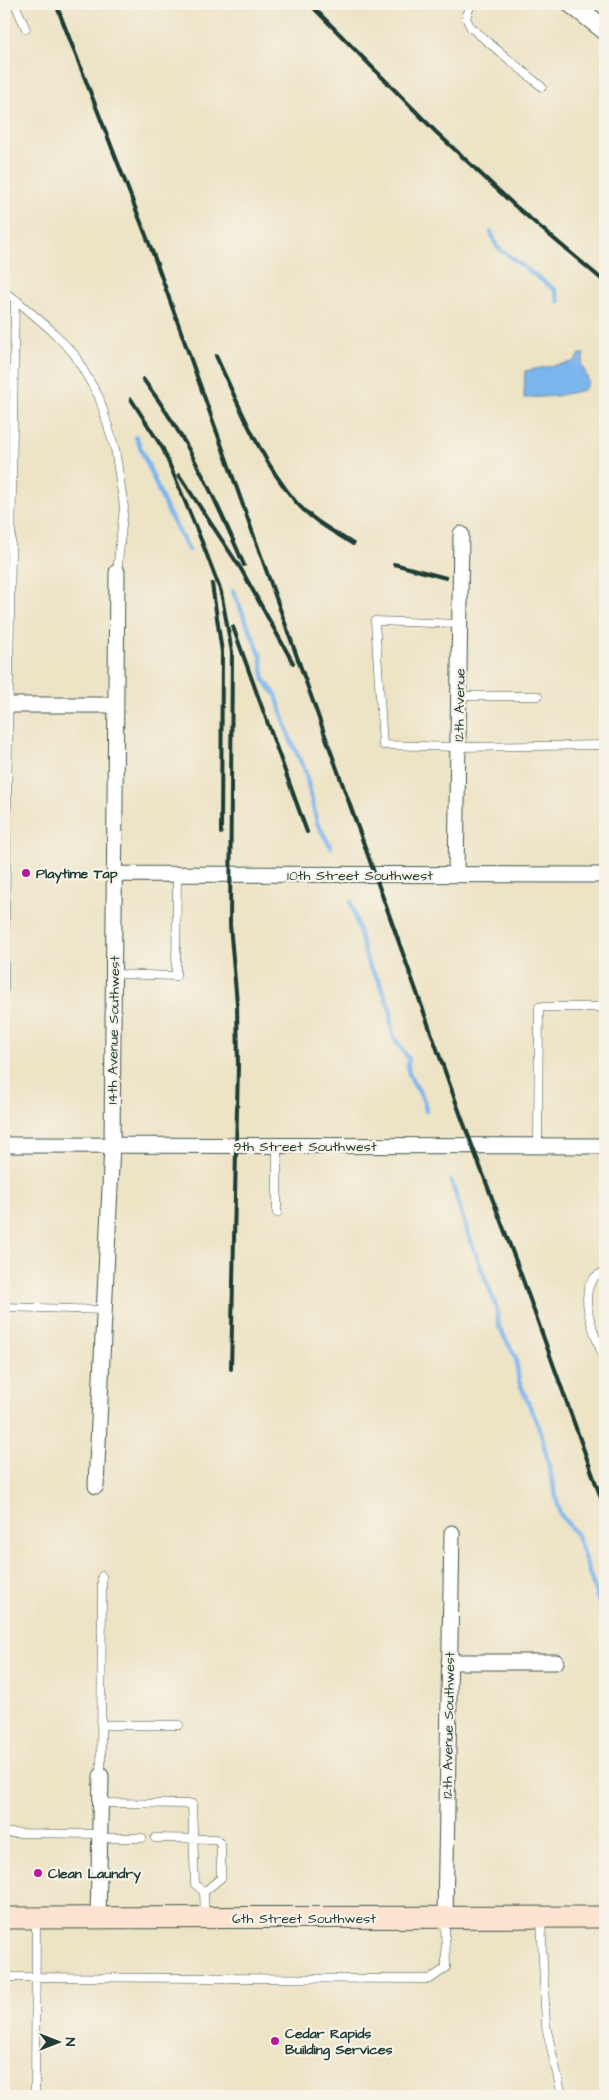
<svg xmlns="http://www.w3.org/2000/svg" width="609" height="2100" viewBox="0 0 609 2100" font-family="'Architects Daughter',sans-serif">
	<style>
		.water { fill: #7cb5ed; stroke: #4e7990 }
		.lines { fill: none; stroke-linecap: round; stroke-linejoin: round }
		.stream { stroke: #7cb5ed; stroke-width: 4.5 }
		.service-casing { stroke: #3e564a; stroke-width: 9 }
		.minor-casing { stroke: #3e564a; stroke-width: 17 }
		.tertiary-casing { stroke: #3e564a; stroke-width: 21 }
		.secondary-casing { stroke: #3e564a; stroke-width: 23 }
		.service { stroke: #fff; stroke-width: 8 }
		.minor { stroke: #fff; stroke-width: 15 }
		.tertiary { stroke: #fff; stroke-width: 19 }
		.secondary { stroke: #fde4d1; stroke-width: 21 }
		.rail { stroke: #1f3d34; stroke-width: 4 }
		.poi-dot { fill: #b5179e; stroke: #f7f3e8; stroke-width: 2 }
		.labels { text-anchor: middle; stroke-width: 4.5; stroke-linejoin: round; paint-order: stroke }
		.street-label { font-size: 14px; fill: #1f3d34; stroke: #f7f3e8 }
		.poi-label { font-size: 14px; font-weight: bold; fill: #1f3d34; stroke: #f7f3e8; text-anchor: start }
	</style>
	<rect width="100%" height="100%" fill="#f7f3e8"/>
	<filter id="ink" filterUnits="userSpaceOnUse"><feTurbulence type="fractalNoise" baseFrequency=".02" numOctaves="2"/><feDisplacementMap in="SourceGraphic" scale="10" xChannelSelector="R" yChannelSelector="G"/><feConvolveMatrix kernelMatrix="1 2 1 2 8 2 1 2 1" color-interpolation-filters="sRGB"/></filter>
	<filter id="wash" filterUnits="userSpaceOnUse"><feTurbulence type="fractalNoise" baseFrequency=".0096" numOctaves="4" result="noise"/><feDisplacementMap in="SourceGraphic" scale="20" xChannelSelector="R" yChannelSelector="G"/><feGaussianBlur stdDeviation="1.12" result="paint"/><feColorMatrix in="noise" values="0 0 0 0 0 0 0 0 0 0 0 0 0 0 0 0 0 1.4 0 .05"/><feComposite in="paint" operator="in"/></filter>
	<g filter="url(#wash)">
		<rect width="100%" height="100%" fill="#ede3c5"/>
		<path class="water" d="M580 354H584L582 365 589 382 584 390 556 396 524 398 525 371 573 362Z"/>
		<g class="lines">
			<path class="stream" d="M491 232 497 247 555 290 559 302
				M136 437 167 510 189 550
				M233 591 261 656 264 680 276 695 291 741 305 770 317 823 331 847
				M351 902 368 964 379 981 391 1011V1025L394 1038 409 1059C404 1077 418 1085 423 1099 425 1102 425 1107 426 1111
				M451 1180 468 1234 496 1306 499 1327 516 1358 519 1381 541 1432 560 1514 577 1535 605 1621"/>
		</g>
	</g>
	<g filter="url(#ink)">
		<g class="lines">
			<g class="service-casing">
				<path id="service" d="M15 4 26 29
					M471 4 466 18 471 28 542 87
					M4 292 15 299 50 329 74 354 99 397 115 449 124 507 117 572
					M461 624 375 621 383 745 458 747 605 745
					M459 696H538
					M114 974 176 976 177 874
					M4 990 15 299
					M277 1146V1213
					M538 1146 539 1007H605
					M605 1272C602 1273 597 1275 595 1277 575 1296 598 1341 605 1362
					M4 1307 104 1310
					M101 1725H179
					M101 1776 102 1576
					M101 1803 192 1804 195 1884 204 1892 205 1916
					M4 1833 100 1834
					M100 1838H142
					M155 1838 216 1839 221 1844V1878L204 1892
					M541 1919 546 2026 562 2096
					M4 1977 430 1979 446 1968 445 1918
					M35 2096 36 1920"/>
			</g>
			<g class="minor-casing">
				<path id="minor" d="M4 705H116
					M115 874 605 875
					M456 875 461 534
					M4 1145 605 1146
					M96 1486 112 1145 117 572
					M449 1662H556
					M445 1917 452 1533
					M98 1919 101 1776"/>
			</g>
			<g class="tertiary-casing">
				<path id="tertiary" d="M572 4 605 30"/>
			</g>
			<g class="secondary-casing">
				<path id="secondary" d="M4 1918 605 1917"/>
			</g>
			<use href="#service" class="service"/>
			<use href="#minor" class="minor"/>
			<use href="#tertiary" class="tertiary"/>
			<use href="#secondary" class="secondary"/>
			<path class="rail" d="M56 4 154 256 462 1119 519 1269 605 1509
				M310 4 436 132 514 205 605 282
				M216 356C239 405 260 459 295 501 310 519 333 531 353 544
				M143 379C186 435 216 500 244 565
				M131 399 163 449 202 542 221 592 232 652 230 925 237 1003 238 1066 231 1369
				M179 475 241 569 293 663
				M394 564 446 578
				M212 584 222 652 221 833
				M233 627 307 832"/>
		</g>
	</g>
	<g class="poi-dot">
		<circle cx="26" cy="873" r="5"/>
		<circle cx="38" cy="1873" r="5"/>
		<circle cx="275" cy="2041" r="5"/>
	</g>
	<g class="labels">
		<g class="street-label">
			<text transform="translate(459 705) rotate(-89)" y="5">12th Avenue</text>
			<text x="360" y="880">10th Street Southwest</text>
			<text transform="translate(113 1030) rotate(-89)" y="5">14th Avenue Southwest</text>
			<text x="305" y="1151">9th Street Southwest</text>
			<text transform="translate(448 1725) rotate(-89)" y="5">12th Avenue Southwest</text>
			<text x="304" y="1923">6th Street Southwest</text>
		</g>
		<g class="poi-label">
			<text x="36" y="878">Playtime Tap</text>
			<text x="48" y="1878">Clean Laundry</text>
			<text x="285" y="2038">Cedar Rapids<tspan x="285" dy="16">Building Services</tspan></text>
		</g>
	</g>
	<rect width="609" height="2100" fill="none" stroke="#f7f3e8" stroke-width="20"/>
	<g transform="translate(58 2042) rotate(90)" stroke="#f7f3e8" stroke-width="4" paint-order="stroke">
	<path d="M0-4L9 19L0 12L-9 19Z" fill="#1f3d34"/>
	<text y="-8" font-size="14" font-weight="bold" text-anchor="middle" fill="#1f3d34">N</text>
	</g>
</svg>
